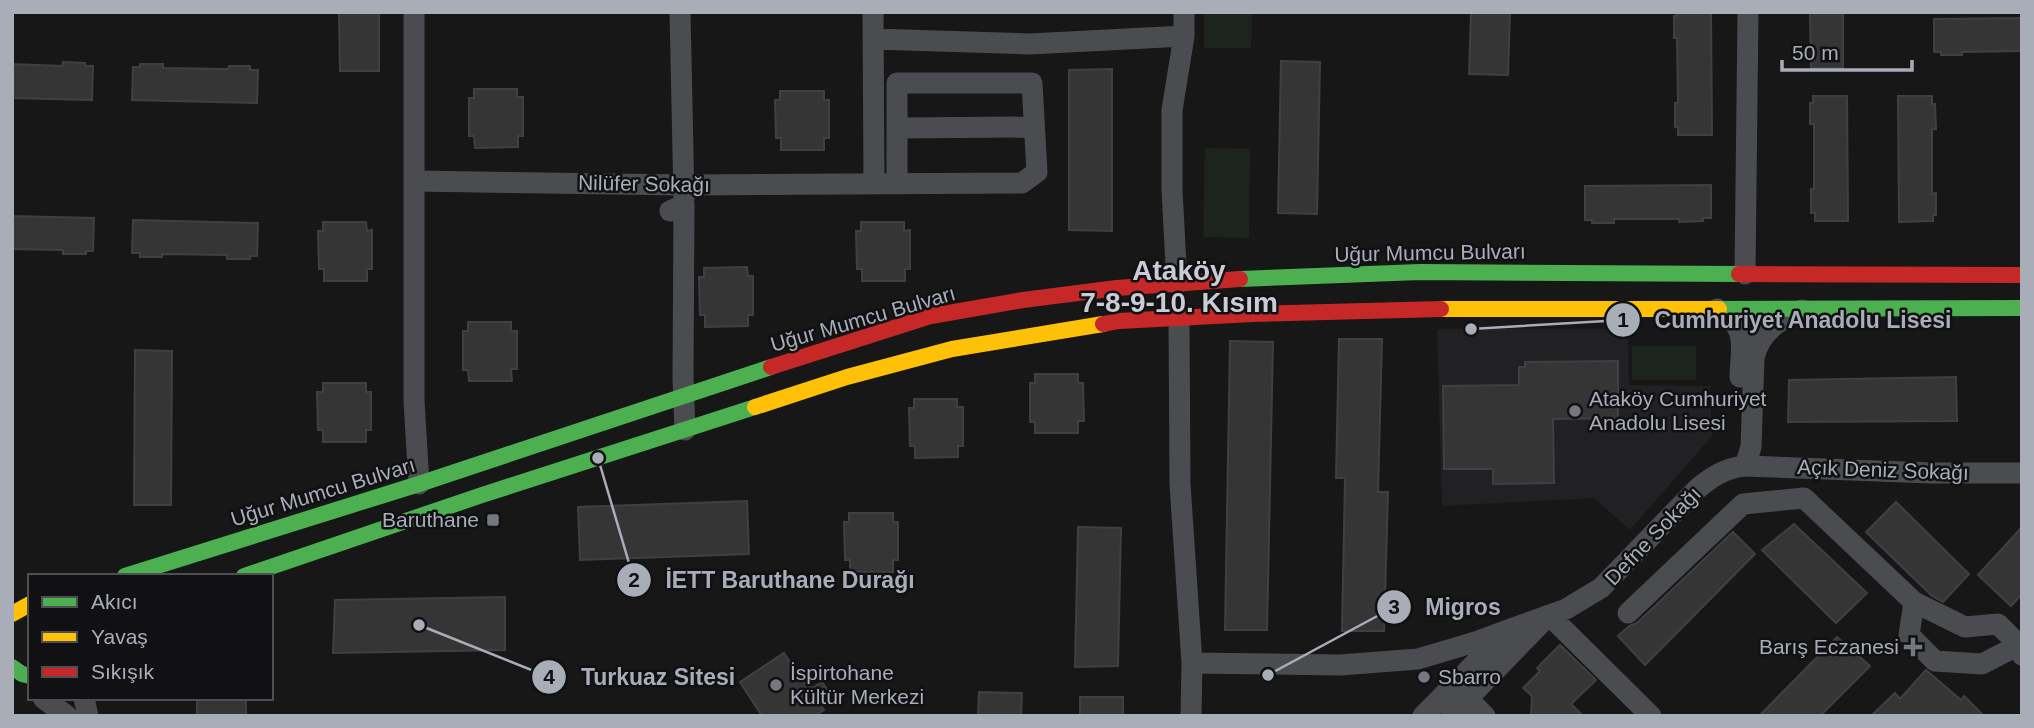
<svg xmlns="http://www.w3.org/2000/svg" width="2034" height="728" viewBox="0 0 2034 728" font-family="Arial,sans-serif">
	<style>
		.built { fill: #212123 }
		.green { fill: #1d241e }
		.building { fill: #353536; stroke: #3f4043; stroke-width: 2 }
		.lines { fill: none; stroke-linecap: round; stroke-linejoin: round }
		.street { stroke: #4b4c50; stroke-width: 21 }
		.fast { stroke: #4caf50; stroke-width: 16 }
		.slow { stroke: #ffc107; stroke-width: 16 }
		.jam { stroke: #c62828; stroke-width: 16 }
		.poi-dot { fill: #757880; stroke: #111113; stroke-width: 2.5 }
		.labels { text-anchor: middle; stroke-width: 5; stroke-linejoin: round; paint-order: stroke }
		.street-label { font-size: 21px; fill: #a8adb8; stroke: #111113 }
		.poi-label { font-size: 21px; fill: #a8adb8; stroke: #111113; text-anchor: start }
		.district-label { font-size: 28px; font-weight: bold; fill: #c9ccd4; stroke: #111113 }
		.leader { fill: none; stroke: #a8adb8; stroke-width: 2.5 }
		.callout-dot { fill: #a8adb8; stroke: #111113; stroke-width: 2.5 }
		.mark-label { font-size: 21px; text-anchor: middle; font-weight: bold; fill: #111 }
		.callout-label { font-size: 23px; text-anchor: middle; font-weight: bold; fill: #a8adb8; stroke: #111113; stroke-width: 5; stroke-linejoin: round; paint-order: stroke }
	</style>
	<rect width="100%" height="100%" fill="#171717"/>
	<path class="built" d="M1437 329H1628L1629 385 1710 386 1712 436 1630 530 1594 498 1442 506Z"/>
	<path class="green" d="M1204 12H1252L1251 48H1204Z
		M1205 148 1250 149 1249 238 1203 237Z
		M1632 346H1696V380H1632Z"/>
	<path class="building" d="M339 12H379V71H340Z
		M1471 12H1510L1508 75 1469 74Z
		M1677 12H1711L1712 135H1678V127H1675V103H1678L1677 38H1674V16H1677Z
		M1810 12H1843V68H1811Z
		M2022 18V51L1962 52V55H1941V52H1934V19Z
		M1281 61 1320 62 1317 214 1278 213Z
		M63 62 85 63V66H93L92 100 12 98V64L63 66Z
		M140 64H163V68L228 69 229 66H250V70H258L257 103 132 100 133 67H140Z
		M1112 69V231L1069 230V70Z
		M474 89H517V97H523V136H518V147L475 148 474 136H469V98H474Z
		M780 91H824V100H829V138H824V150H781V138H776L775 100H780Z
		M1813 96H1847L1848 221H1815V213H1811V189H1814V124H1810V103H1813Z
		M1898 96H1932V104H1935L1936 129H1932V194L1936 193V215H1933V221L1899 222Z
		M1711 185V218H1703V221L1679 222V219H1614V223H1592V220H1585V186Z
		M12 216 94 218 93 251H86V254H63V250L12 249Z
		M133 220 258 223 257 256H250V259H227V255L162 254V257H140V253H132Z
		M323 222H366L367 231 372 230V269H367V281H324V269H319L318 231H323Z
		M861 222H904V231L910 230V269H905V281H862V269H857L856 231H861Z
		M747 267 748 276H753V315H748V326L705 327V315H700L699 277H704V268Z
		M468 322H511V331H517V369H511L512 381H469L468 370H463V331H468Z
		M1339 339H1382L1378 492H1388L1384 631H1342L1345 478H1336Z
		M1230 341 1273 342 1267 630H1225Z
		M135 350 172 351 171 505H134Z
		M1618 361V418L1553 419 1554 483 1493 484V469H1444L1443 386 1519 385V367H1525V362Z
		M1035 374H1078V383H1083L1084 421H1078V433H1035V422H1030V383H1035Z
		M1956 377 1957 421 1788 422 1789 380Z
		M323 383H366V392H371V430H366V442H323V430H318L317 392H323Z
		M914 399H957V407H963V446H958V457L915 458V446H910L909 408H914Z
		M747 501 749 554 580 560 578 507Z
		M1896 502 1969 574 1943 602 1932 596 1866 532Z
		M849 513H893V522H898V560H893V572H850V560H845L844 522H849Z
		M1794 524 1867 593 1836 623 1762 550Z
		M1078 527 1121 528 1118 666 1075 667Z
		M2022 527V594L2011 606 1978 575Z
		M1733 532 1755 554 1645 665 1618 636 1629 626 1637 623Z
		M505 597V650L333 653 335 600Z
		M1837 637 1870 666 1820 716H1759Z
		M1560 645 1596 680 1571 704 1583 716H1531L1532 696 1523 688 1540 671 1537 668Z
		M784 653 804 683 807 681 812 688 822 682 831 695 819 703 824 710 814 716H762L740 682Z
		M1926 670 1961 700 1964 696 1984 716H1871L1895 693 1900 699Z
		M979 692 1022 693 1021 716H978Z
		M1080 697H1123V716H1080Z
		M197 698H246V716H197Z"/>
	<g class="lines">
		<path class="street" d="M414 12V401L419 484
			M680 12 684 199
			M873 12 874 183
			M873 39 1030 44 1184 36
			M897 128 1034 127
			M414 181 684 185 1022 183 1037 172 1032 83H897V183
			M670 211 684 205 683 378 685 430
			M1745 274 1748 12
			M1177 284 1172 190V110L1184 36V12
			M1717 309C1749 327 1741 345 1740 377
			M1179 318 1180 484 1192 663 1191 716
			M1745 466 1751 447 1754 358C1759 334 1779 319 1802 310
			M1914 602 1909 635 1935 661 1982 664 2019 645
			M1628 613 1743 504 1804 498 1914 602 1965 627 1998 624 2019 645 2022 655
			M1192 663 1340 665 1418 659 1475 642 1566 609 1601 588 1696 490C1711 477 1725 468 1745 466L1931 473H2022
			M1458 689 1485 716
			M43 698 67 716
			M84 698 88 716
			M1423 716 1504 634
			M1451 716 1549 615 1651 716"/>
		<path class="fast" d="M1240 279 1420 272 1739 274
			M1719 309 2022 308
			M125 576 419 484 771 367
			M244 576 482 495 755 407
			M12 667 22 674 30 676"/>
		<path class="slow" d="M1441 309H1719
			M755 407 847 377 952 349 1103 324
			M12 614 30 604"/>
		<path class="jam" d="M1739 274 2022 275
			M1103 324 1119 321 1253 314 1441 309
			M771 367 931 316 1023 300 1117 288 1240 279"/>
	</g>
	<g class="poi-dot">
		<circle cx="1575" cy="411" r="7"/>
		<rect x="486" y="513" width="14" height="14" rx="3.5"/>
		<path d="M1909.5 636.5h7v7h7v7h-7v7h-7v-7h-7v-7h7z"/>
		<circle cx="1424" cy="677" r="7"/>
		<circle cx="776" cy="685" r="7"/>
	</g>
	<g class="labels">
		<g class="street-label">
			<text transform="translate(644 184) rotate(1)" y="7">Nilüfer Sokağı</text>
			<text transform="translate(1430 253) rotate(-1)" y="7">Uğur Mumcu Bulvarı</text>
			<text transform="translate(863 319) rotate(-16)" y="7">Uğur Mumcu Bulvarı</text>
			<text transform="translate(1883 470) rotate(2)" y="7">Açık Deniz Sokağı</text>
			<text transform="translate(323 492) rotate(-17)" y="7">Uğur Mumcu Bulvarı</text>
			<text transform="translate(1653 536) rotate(-46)" y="7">Defne Sokağı</text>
		</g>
		<g class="poi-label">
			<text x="1589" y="406">Ataköy Cumhuriyet<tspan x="1589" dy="24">Anadolu Lisesi</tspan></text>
			<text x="479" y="527" text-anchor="end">Baruthane</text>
			<text x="1899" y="654" text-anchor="end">Barış Eczanesi</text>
			<text x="790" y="680">İspirtohane<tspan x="790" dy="24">Kültür Merkezi</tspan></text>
			<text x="1438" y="684">Sbarro</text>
		</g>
		<g class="district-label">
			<text x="1179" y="280">Ataköy<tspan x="1179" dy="32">7-8-9-10. Kısım</tspan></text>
		</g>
	</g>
	<path class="leader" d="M1471 329L1623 320M598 458L634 580M1268 675L1394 607M419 625L549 677"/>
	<g class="callout-dot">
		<circle cx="1471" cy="329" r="7"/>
		<circle cx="598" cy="458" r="7"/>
		<circle cx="1268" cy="675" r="7"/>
		<circle cx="419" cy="625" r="7"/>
		<circle cx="1623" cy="320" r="18"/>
		<circle cx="634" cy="580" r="18"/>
		<circle cx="1394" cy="607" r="18"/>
		<circle cx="549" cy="677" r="18"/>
	</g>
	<g class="mark-label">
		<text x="1623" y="327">1</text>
		<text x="634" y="587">2</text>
		<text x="1394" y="614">3</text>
		<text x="549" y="684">4</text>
	</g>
	<g class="callout-label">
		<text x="1803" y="328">Cumhuriyet Anadolu Lisesi</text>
		<text x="790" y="588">İETT Baruthane Durağı</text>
		<text x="1463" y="615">Migros</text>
		<text x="658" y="685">Turkuaz Sitesi</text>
	</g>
	<rect width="2034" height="728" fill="none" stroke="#a8adb8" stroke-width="28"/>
	<rect x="28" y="574" width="245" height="126" fill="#111113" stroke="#4d4f55" stroke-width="2"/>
	<rect x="42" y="597" width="35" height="10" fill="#4caf50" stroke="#4d4f55" stroke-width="2"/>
	<text x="91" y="609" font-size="21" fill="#a8adb8">Akıcı</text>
	<rect x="42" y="632" width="35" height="10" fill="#ffc107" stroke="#4d4f55" stroke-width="2"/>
	<text x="91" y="644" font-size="21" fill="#a8adb8">Yavaş</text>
	<rect x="42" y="667" width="35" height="10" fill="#c62828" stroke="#4d4f55" stroke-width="2"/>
	<text x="91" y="679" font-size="21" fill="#a8adb8">Sıkışık</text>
	<path d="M1782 60v10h130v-10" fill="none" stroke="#a8adb8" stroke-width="3.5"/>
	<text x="1792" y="60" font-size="21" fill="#a8adb8" stroke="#111113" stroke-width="5" paint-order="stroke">50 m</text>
</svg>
